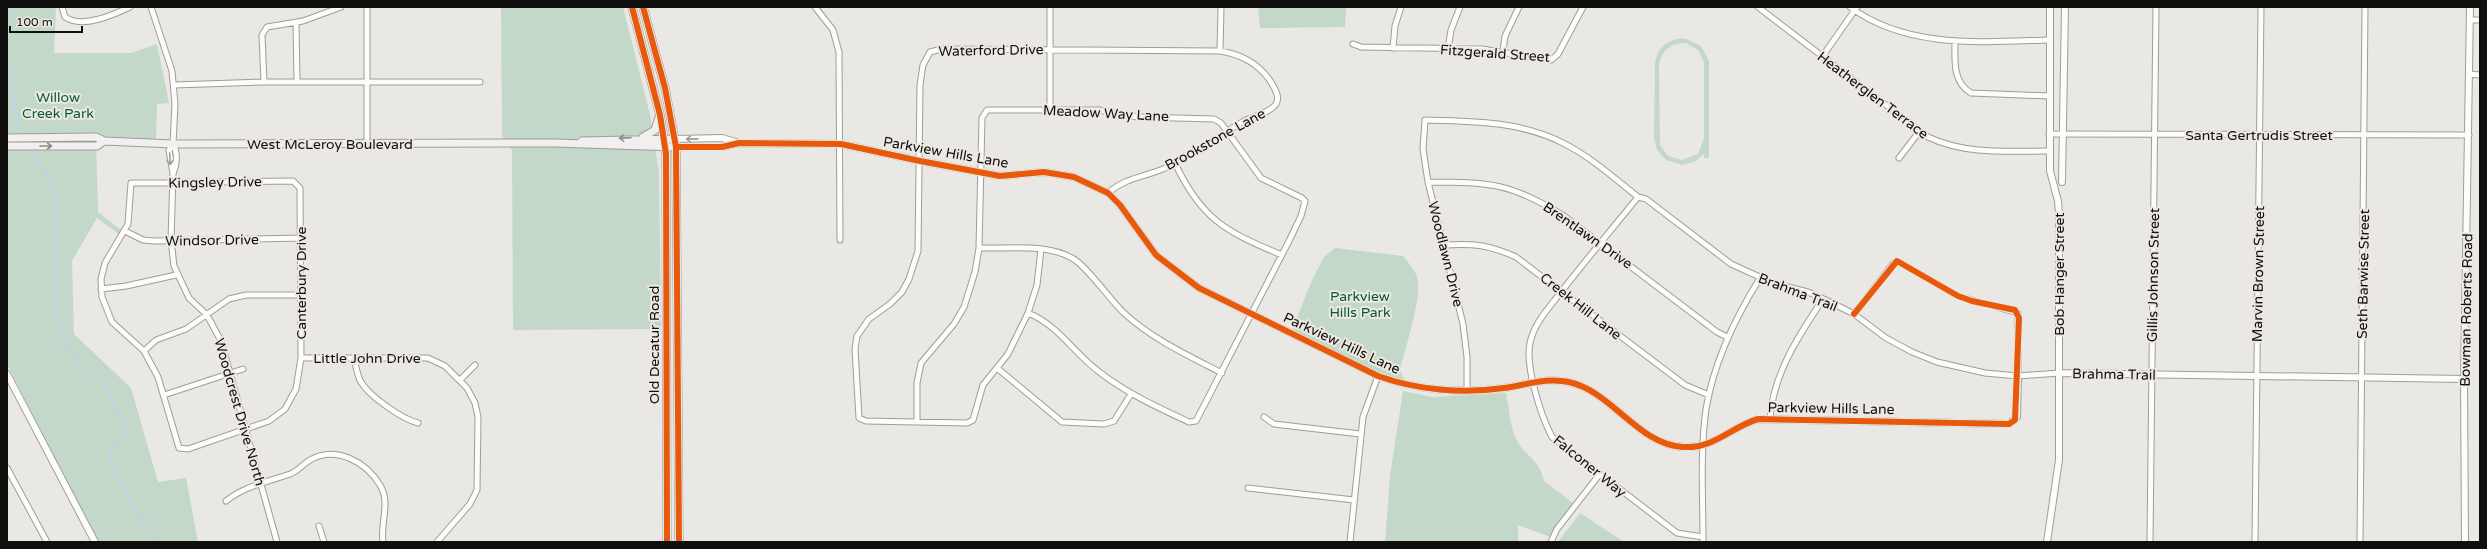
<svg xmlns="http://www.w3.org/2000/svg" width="2487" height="549" viewBox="0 0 2487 549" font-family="'Varela Round',sans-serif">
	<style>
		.green { fill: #c3d8c8; fill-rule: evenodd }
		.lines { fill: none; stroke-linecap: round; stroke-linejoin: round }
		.stream { stroke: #bad4ed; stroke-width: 1.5 }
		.minor-casing { stroke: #9e9d9a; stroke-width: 7 }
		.tertiary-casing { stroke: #9e9d9a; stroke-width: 8 }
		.secondary-casing { stroke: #9e9d9a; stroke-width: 9 }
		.minor { stroke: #fcfcfb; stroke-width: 5 }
		.tertiary { stroke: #fcfcfb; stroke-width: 6 }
		.secondary { stroke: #f2f0ee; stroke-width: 7 }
		.cycleway-casing { stroke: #ede9e2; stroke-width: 8 }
		.cycleway { stroke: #e8590c; stroke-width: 6 }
		.oneway { stroke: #8c8b89 }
		.oneway2 { stroke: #9e9d9c }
		.labels { text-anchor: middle; stroke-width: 4; stroke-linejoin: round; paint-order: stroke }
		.street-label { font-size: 14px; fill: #100f0d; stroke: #ede9e2 }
		.park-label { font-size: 14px; fill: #075933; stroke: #ede9e2 }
	</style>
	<rect width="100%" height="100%" fill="#eae8e5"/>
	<path class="green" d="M7 7H56L54 53H131L157 44 169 103 157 104 156 139 96 140 98 212 122 231 120 235 97 218 72 261 74 334 131 388 158 482 186 478 198 542H98L7 364Z
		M501 7H623L650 115 659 173 661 329 513 330 512 151 502 136Z
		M1258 7H1346L1345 27 1260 28Z
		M1686 39 1701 46 1709 61V158H1704V154L1694 162 1682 165 1666 160 1657 150 1654 138 1655 65C1656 48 1669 37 1686 39ZM1686 43 1698 50 1704 62V138L1698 154 1682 160 1668 156 1660 145 1659 65C1661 51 1671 42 1686 43Z
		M1335 248 1403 256C1409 264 1418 272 1418 283 1420 304 1405 348 1400 370L1404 379 1401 380 1375 372 1292 330 1312 280 1324 257Z
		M1403 391 1433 397 1506 393C1509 407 1510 429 1517 441 1528 459 1540 460 1544 481L1573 503 1550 537 1518 525V542H1385L1390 476Z
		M1580 513 1624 542H1558Z"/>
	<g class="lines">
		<path class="stream" d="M7 25 18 7
			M7 65 16 94 14 101 20 135
			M32 153 48 177 56 198 58 319 61 336 65 343 84 370 108 389 124 426C124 438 110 446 110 457 111 474 148 531 161 542"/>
		<g class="minor-casing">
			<path id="minor" d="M62 7 65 17C82 29 113 15 130 7
				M151 7 172 71 175 104 173 144
				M367 7V144
				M815 7 833 30 839 52 840 240
				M1758 7 1928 137C1966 155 2008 151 2049 151
				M1850 7C1907 49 1982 42 2049 40
				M2470 20H2480
				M296 23 297 82
				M1955 41C1955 59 1952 82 1971 93L2050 96
				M1353 44 1361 47 1482 49 1551 60 1558 54 1583 7
				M1393 48 1395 26 1401 7
				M1448 49 1451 30 1460 7
				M1220 51 1221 7
				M1503 51 1505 36 1519 7
				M1822 57 1857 7
				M2469 74 2480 75
				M264 82 262 35 267 27 303 21 341 7
				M174 85 264 82H480
				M1050 109V7
				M2049 134 2469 135
				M173 144 169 150 173 174 171 240 174 266 189 298 207 315 221 341 277 542
				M1899 158 1919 132
				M1175 163C1201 219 1226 232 1282 255
				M173 174C177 165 178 153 173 144
				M293 181 300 188 301 358 296 389 285 409 269 421 188 449 179 448 158 377 144 351 112 322 102 297 101 279 105 263 128 224 131 183Z
				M1428 182C1490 182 1511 183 1564 216L1717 332 1727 337
				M1638 197C1612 229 1586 260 1561 292 1549 308 1534 323 1530 343 1525 367 1541 416 1552 437L1677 533 1703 537
				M125 231 143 240 155 241 300 238
				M1444 245C1474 243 1489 245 1516 257L1685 385 1709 395
				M979 248C1009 249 1045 243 1072 258 1086 265 1110 300 1124 313 1152 339 1189 356 1222 373
				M1041 249 1037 285 1028 313 1008 354 983 385 973 420 967 423 866 421 859 418 855 349 857 336 869 319 890 304 902 292 909 279 918 251 920 85 923 65 930 52 942 49 1220 51C1240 54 1257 63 1269 79 1273 86 1281 96 1276 104 1271 112 1252 117 1244 121 1216 137 1192 157 1163 169 1143 177 1125 178 1108 193
				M101 289 126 286 176 275
				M1854 314 1893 264 1897 261 1958 296 2018 313V376
				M144 351 156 340 186 329 229 299 246 295H300
				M301 358H428L445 366 467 388 475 403 478 417 477 490 470 504 437 542
				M354 358C356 366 357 375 361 382 369 396 402 419 418 423
				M997 368 1062 422 1104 424 1114 421 1131 394
				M460 380 475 365
				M1467 389V357L1463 324 1428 182 1423 149 1425 120C1472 121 1520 121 1563 143 1591 157 1614 178 1638 197L1646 199 1731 264 1773 283 1808 292 1828 301 1854 314 1886 338 1912 352 1937 362 1985 373 2018 376 2060 373
				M164 395 243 369
				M1264 417 1274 424 1360 434
				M1770 419C1773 374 1799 335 1823 299
				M917 422V383L921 363 954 324 964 307 975 272 979 248 982 118 987 110H1099L1137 117 1214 119 1221 123 1261 178 1302 198 1305 201 1301 216 1289 241 1196 421 1189 422C1157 407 1126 393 1098 371 1073 352 1058 325 1028 313
				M7 468 47 542
				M1248 488 1354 500
				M226 501C245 486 267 482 290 474 298 471 303 464 310 460 336 445 366 462 380 485 391 503 380 523 383 542
				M319 526 324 542
				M1350 542 1363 417 1378 376
				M1551 542 1557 529 1599 475
				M1703 542C1703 498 1700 452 1706 409 1714 361 1735 318 1760 278
				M2150 542 2156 7
				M2255 542 2261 7
				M2360 542 2365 7"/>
		</g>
		<g class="tertiary-casing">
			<path id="tertiary" d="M675 139 722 138 739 143
				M676 147H722L739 143 841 144 920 161 1000 176 1044 172 1074 177 1108 193 1120 205 1156 255 1199 288 1378 376C1417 390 1462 394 1504 388 1527 385 1546 377 1569 382 1613 392 1637 444 1683 447 1714 449 1731 427 1758 419L2009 424 2017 417 2018 376
				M2062 182 2065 7
				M2060 373 2464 379
				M7 374 95 542
				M2047 542 2059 460V213L2058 201 2050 171V7
				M2465 542 2464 379 2470 7"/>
		</g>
		<g class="secondary-casing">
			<path id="secondary" d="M632 7 660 115 666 154 667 542
				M643 7 665 88 676 147 679 542
				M643 137 655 130 659 117
				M7 138 96 137 104 141 173 144 555 143 676 147
				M582 141 675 139
				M7 146H97L104 141"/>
		</g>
		<use href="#minor" class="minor"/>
		<use href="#tertiary" class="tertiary"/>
		<use href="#secondary" class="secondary"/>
		<g class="cycleway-casing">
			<path id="cycleway" d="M632 7 660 115 666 154 667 542
				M643 7 665 88 676 147 679 542
				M676 147H722L739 143 841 144 920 161 1000 176 1044 172 1074 177 1108 193 1120 205 1156 255 1199 288 1378 376C1417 390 1462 394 1504 388 1527 385 1546 377 1569 382 1613 392 1637 444 1683 447 1714 449 1731 427 1758 419L2009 424 2015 420 2019 318 2015 310 1972 301 1958 296 1897 261 1854 314"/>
		</g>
		<use href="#cycleway" class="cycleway"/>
	</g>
	<defs><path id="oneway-shaft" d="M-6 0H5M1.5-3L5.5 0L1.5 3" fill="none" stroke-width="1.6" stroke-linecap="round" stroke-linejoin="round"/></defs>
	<g class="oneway">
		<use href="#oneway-shaft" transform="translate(625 138) rotate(178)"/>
		<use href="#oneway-shaft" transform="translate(46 146)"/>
	</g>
	<g class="oneway2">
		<use href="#oneway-shaft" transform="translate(692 139) rotate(179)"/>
		<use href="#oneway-shaft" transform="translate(170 159) rotate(87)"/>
	</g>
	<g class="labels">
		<g class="street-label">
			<text transform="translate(991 50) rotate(-1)" y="5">Waterford Drive</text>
			<text transform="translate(1495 53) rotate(4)" y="5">Fitzgerald Street</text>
			<text transform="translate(1873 95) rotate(37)" y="5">Heatherglen Terrace</text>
			<text transform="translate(1106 113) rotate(3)" y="5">Meadow Way Lane</text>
			<text x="2259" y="140">Santa Gertrudis Street</text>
			<text transform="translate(1215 139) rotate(-29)" y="5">Brookstone Lane</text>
			<text x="330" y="149">West McLeroy Boulevard</text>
			<text transform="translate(946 152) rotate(10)" y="5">Parkview Hills Lane</text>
			<text transform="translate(215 182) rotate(-1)" y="5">Kingsley Drive</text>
			<text transform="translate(1588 235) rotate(35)" y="5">Brentlawn Drive</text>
			<text transform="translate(212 240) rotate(-1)" y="5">Windsor Drive</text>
			<text transform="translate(1446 254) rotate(76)" y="5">Woodlawn Drive</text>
			<text transform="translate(2059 274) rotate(-90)" y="5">Bob Hanger Street</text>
			<text transform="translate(2258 274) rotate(-89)" y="5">Marvin Brown Street</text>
			<text transform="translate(2363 274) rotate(-89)" y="5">Seth Barwise Street</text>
			<text transform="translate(2153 275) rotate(-89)" y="5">Gillis Johnson Street</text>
			<text transform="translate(301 283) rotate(-90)" y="5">Canterbury Drive</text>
			<text transform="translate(1798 292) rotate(21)" y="5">Brahma Trail</text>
			<text transform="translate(1581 306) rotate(38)" y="5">Creek Hill Lane</text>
			<text transform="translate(2466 310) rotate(-89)" y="5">Bowman Roberts Road</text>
			<text transform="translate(1342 343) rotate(25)" y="5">Parkview Hills Lane</text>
			<text transform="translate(654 345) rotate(-90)" y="5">Old Decatur Road</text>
			<text x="367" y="363">Little John Drive</text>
			<text transform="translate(2114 374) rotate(1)" y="5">Brahma Trail</text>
			<text transform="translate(1831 408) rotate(1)" y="5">Parkview Hills Lane</text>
			<text transform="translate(240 412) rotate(74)" y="5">Woodcrest Drive North</text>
			<text transform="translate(1590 466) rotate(39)" y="5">Falconer Way</text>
		</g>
		<g class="park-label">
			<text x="58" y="102">Willow<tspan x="58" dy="16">Creek Park</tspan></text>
			<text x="1360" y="301">Parkview<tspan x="1360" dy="16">Hills Park</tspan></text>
		</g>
	</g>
	<rect width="2487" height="549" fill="none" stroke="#100f0d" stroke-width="16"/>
	<path d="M10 26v6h72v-6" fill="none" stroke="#100f0d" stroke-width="2"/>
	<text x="16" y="26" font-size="12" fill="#100f0d" stroke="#ede9e2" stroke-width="3" paint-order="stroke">100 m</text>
</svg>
